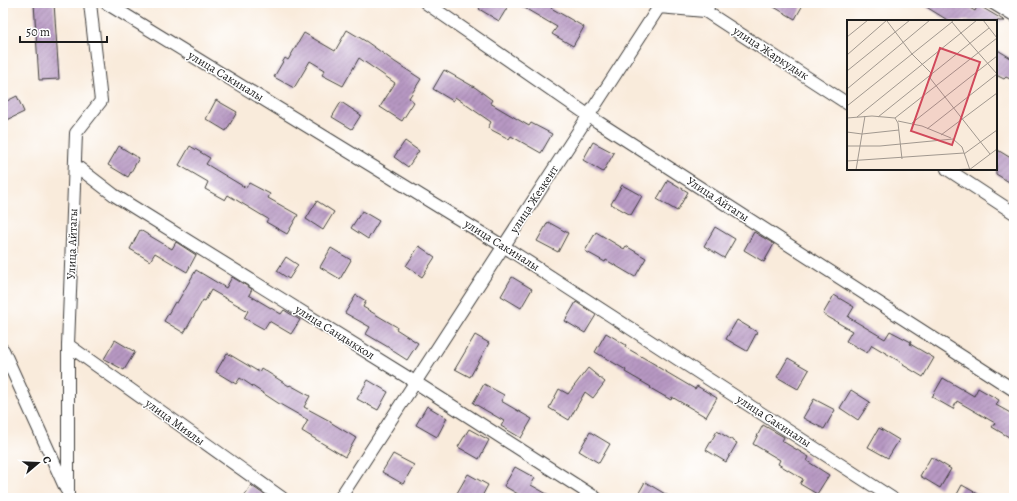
<svg xmlns="http://www.w3.org/2000/svg" width="1017" height="501" viewBox="0 0 1017 501" font-family="Alegreya,serif">
	<style>
		.building { fill: url(#building-hatch) }
		.lines { fill: none; stroke-linecap: round; stroke-linejoin: round }
		.street-casing { stroke: #3d3b39; stroke-width: 14 }
		.street { stroke: #fff; stroke-width: 12 }
		.labels { text-anchor: middle; stroke-width: 3; stroke-linejoin: round; paint-order: stroke }
		.street-label { font-size: 12px; fill: #1c1c1c; stroke: #fff }
		.inset-road { fill: none; stroke: #a1988f; stroke-width: 1 }
		.view { fill: #d1495b; fill-opacity: 0.15; stroke: #d1495b; stroke-width: 2 }
		.inset-edge { fill: none; stroke: #1c1c1c; stroke-width: 2 }
	</style>
	<defs>
		<pattern id="building-hatch" width="6" height="6" patternUnits="userSpaceOnUse"><rect width="6" height="6" fill="#b798c3"/><path d="M-1 1l2-2M0 6l6-6M5 7l2-2" fill="none" stroke="#947b9e"/></pattern>
	</defs>
	<rect width="100%" height="100%" fill="#fff"/>
	<filter id="ink" filterUnits="userSpaceOnUse"><feTurbulence type="fractalNoise" baseFrequency=".025" numOctaves="2"/><feDisplacementMap in="SourceGraphic" scale="8" xChannelSelector="R" yChannelSelector="G"/><feConvolveMatrix kernelMatrix="1 2 1 2 8 2 1 2 1" color-interpolation-filters="sRGB"/></filter>
	<filter id="wash" filterUnits="userSpaceOnUse"><feTurbulence type="fractalNoise" baseFrequency=".012" numOctaves="4" result="noise"/><feDisplacementMap in="SourceGraphic" scale="16" xChannelSelector="R" yChannelSelector="G"/><feGaussianBlur stdDeviation="0.9" result="paint"/><feColorMatrix in="noise" values="0 0 0 0 0 0 0 0 0 0 0 0 0 0 0 0 0 1.4 0 .05"/><feComposite in="paint" operator="in"/></filter>
	<g filter="url(#wash)">
		<rect width="100%" height="100%" fill="#f9ebdb"/>
		<g id="blocks">
			<path class="building" d="M34 3H54L59 79 39 80Z
				M483 3H510L499 21 479 9Z
				M516 3H554L551 8 584 27 573 46 552 34 557 27Z
				M767 3H804L795 19Z
				M920 3H961L975 11 978 5 1005 21H949Z
				M347 30 367 42 395 62 421 79 409 98 414 102 402 121 380 107 395 83 359 58 343 86 322 75 325 70 310 61 294 88 274 77 285 58 288 60 304 33 335 51Z
				M996 49 1014 60V81L1006 77 1004 79 996 75Z
				M444 70 476 88 492 100 490 103 529 126 531 123 552 134 541 153 511 136 509 139 488 128 491 122 455 97 453 101 433 89Z
				M17 96 24 112 3 122V103Z
				M216 100 237 112 226 131 206 119Z
				M341 102 361 115 352 129 332 117Z
				M405 141 419 151 408 167 394 157Z
				M593 142 614 153 603 172 583 160Z
				M119 146 139 158 128 177 108 165Z
				M190 146 210 158 206 164 246 188 249 183 270 194 268 198 298 215 287 234 266 222 268 219 228 195 225 200 205 189 208 182 179 165Z
				M996 149 1014 160V185L996 174Z
				M668 180 688 192 677 211 657 199Z
				M622 185 642 196 631 215 611 204Z
				M317 201 334 212 323 230 306 219Z
				M362 211 379 221 368 239 351 228Z
				M548 222 568 233 558 252 537 241Z
				M715 227 735 239 724 258 704 246Z
				M140 230 172 249 176 242 196 255 187 272 155 253 150 261 130 249Z
				M596 232 624 249 626 246 646 258 635 277 606 260 605 262 585 251Z
				M754 232 774 244 764 262 744 250Z
				M419 246 435 257 422 277 406 266Z
				M331 248 351 260 340 279 320 267Z
				M286 257 298 265 289 279 277 271Z
				M196 270 226 288 232 277 252 289 249 295 281 314 284 310 300 320 291 334 269 321 264 329 244 318 248 311 211 290 205 301 203 300 184 333 164 321 175 302 177 303Z
				M512 277 532 289 521 308 501 296Z
				M356 295 366 301 363 307 397 327 396 329 418 343 407 360 393 351V350L366 334 370 327 345 313Z
				M834 295 854 307 848 317 885 339 890 331 911 342 910 344 934 358 923 377 903 365 904 364 872 345 867 353 846 341 852 331 823 314Z
				M576 302 596 315 585 333 565 321Z
				M737 320 757 332 747 351 726 339Z
				M606 333 626 345 625 347 656 365V366L695 389 697 386 717 398 706 417 672 397 671 400 650 388 651 387 625 372 626 370 595 352Z
				M475 335 489 343 470 377 455 369Z
				M115 340 135 352 124 370 104 359Z
				M227 353 259 372 261 368 289 386 290 385 310 396 304 407 330 421V422L356 438 345 457 302 431 308 420 278 403 240 378 236 384 216 372Z
				M788 358 809 370 798 389 777 377Z
				M588 368 605 382 593 398 585 392 569 420 549 408 559 389 568 394Z
				M943 378 974 396 978 388 999 400 996 405 1014 415V440L992 427 995 423 957 401 953 409 932 397Z
				M368 380 388 392 378 410 357 399Z
				M484 384 504 395 501 401 532 419 521 438 501 426 504 421 473 403Z
				M851 390 870 402 858 420 840 408Z
				M814 399 835 410 824 429 803 418Z
				M427 406 447 418 437 437 416 425Z
				M763 425 784 437 782 441 809 457 807 461 829 475 817 494 800 484 803 479 778 464 780 460 753 444Z
				M879 428 899 440 888 458 868 447Z
				M469 429 489 440 479 459 458 447Z
				M717 431 737 443 726 462 706 450Z
				M590 432 610 444 599 463 579 451Z
				M393 454 414 465 403 484 382 472Z
				M931 457 951 469 940 488 920 476Z
				M515 467 535 478 531 485 554 498H525L504 486Z
				M468 474 488 485 481 498H467L457 493Z
				M645 482 672 498H636Z
				M251 485 252 486 269 498H243Z
				M962 485 985 498H955Z"/>
		</g>
	</g>
	<g filter="url(#ink)">
		<use href="#blocks" fill-opacity="0" stroke="#3d3b39" stroke-width="1"/>
		<g class="lines">
			<g class="street-casing">
				<path id="street" d="M106 3 511 251 892 498
					M426 3 598 122 1014 390
					M993 3 1014 16
					M699 7 848 104
					M75 165 114 195 415 382 596 498
					M947 169 1014 213
					M68 345 282 498
					M3 350 66 489
					M68 494V345L76 133 101 101 90 3
					M340 498 659 7 705 11 710 3"/>
			</g>
			<use href="#street" class="street"/>
		</g>
	</g>
	<g class="labels">
		<g class="street-label">
			<text transform="translate(771 53) rotate(33)" y="4">улица Жаркудык</text>
			<text transform="translate(226 76) rotate(31)" y="4">улица Сакиналы</text>
			<text transform="translate(534 199) rotate(-57)" y="4">улица Жезкент</text>
			<text transform="translate(718 199) rotate(33)" y="4">Улица Айтагы</text>
			<text transform="translate(72 244) rotate(-88)" y="4">Улица Айтагы</text>
			<text transform="translate(502 245) rotate(32)" y="4">улица Сакиналы</text>
			<text transform="translate(335 332) rotate(32)" y="4">улица Сандыккол</text>
			<text transform="translate(774 421) rotate(33)" y="4">улица Сакиналы</text>
			<text transform="translate(175 422) rotate(36)" y="4">улица Миялы</text>
		</g>
	</g>
	<g transform="translate(847 20)">
		<rect width="150" height="150" fill="#f9ebdb"/>
		<path class="inset-road" d="M130 0 114 13 150 54M136 0 150 18M40 1 65 34 85 54 83 58 143 134M0 17 21 0M0 35 40 0M0 51 63 0M0 69 83 0M0 86 105 2M10 97 114 13 105 2 106 0M31 97 142 8M0 98 25 96 48 98 51 103 55 139M48 98 150 18M51 101 75 106 104 118M65 103 150 36M80 109 150 54M0 112 15 114 52 110M94 115 150 73M0 126H33L106 119 115 127 123 150M117 134 150 110M0 141 117 133M9 150 18 96M101 150 122 149M122 150 150 129"/>
		<path class="view" d="M93 28 133 42 105 125 64 111Z"/>
		<rect width="150" height="150" class="inset-edge"/>
	</g>
	<rect width="1017" height="501" fill="none" stroke="#fff" stroke-width="16"/>
	<g transform="translate(38 463) rotate(71)" stroke="#ffffff" stroke-width="3" paint-order="stroke">
	<path d="M0-3L7 15L0 10L-7 15Z" fill="#1c1c1c"/>
	<text y="-6" font-size="11" font-weight="bold" text-anchor="middle" fill="#1c1c1c">С</text>
	</g>
	<path d="M20 36v6h87v-6" fill="none" stroke="#1c1c1c" stroke-width="2"/>
	<text x="26" y="36" font-size="12" fill="#1c1c1c" stroke="#ffffff" stroke-width="3" paint-order="stroke">50 m</text>
</svg>
